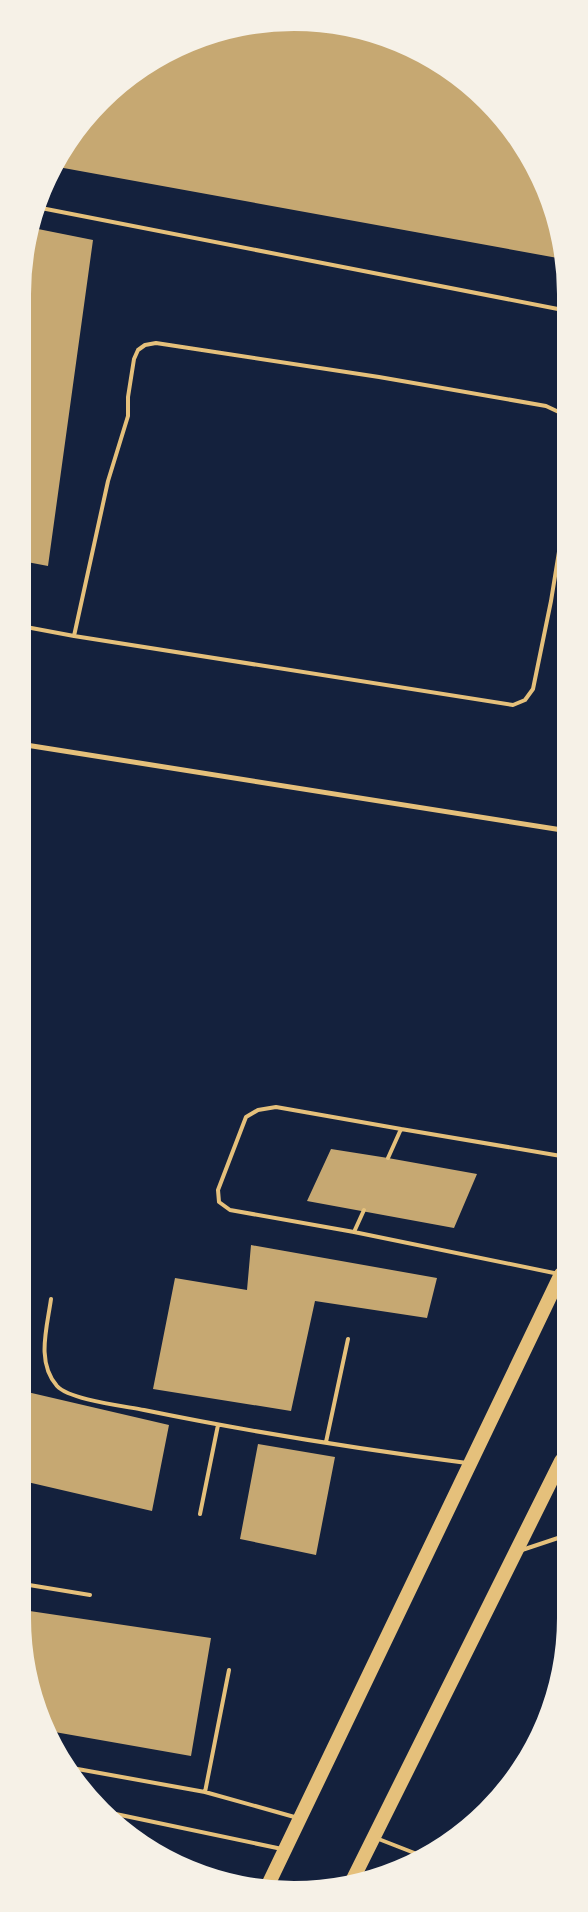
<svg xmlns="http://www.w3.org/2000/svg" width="588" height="1912" viewBox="0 0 588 1912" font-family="'DejaVu Sans',sans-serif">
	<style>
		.building { fill: #c6a872 }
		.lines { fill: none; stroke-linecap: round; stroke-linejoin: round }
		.service { stroke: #e5c07b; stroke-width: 4 }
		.minor { stroke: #e5c07b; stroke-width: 5 }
		.trunk { stroke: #e5c07b; stroke-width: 14 }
	</style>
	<rect width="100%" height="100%" fill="#14213d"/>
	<path class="building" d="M241 28H347L429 59 498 115 538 174 563 259 58 167 68 143 143 68Z
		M33 228 93 240 48 566 27 562 28 241Z
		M331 1149 388 1158 477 1174 454 1228 307 1201Z
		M251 1245 437 1278 427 1318 315 1301 291 1411 153 1389 175 1278 247 1290Z
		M23 1391 169 1425 152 1511 23 1481Z
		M258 1444 335 1457 316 1555 240 1539Z
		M23 1610 211 1638 191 1756 49 1731 43 1722Z"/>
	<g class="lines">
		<path class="service" d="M41 208 563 310
			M26 627 74 636 513 705 525 700 533 689 551 601 563 527
			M74 636 108 481 128 416V397L134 359 138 350 145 345 156 343 379 377 546 406 563 414
			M388 1158 401 1129 561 1156
			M364 1210 354 1232 559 1274
			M354 1232 230 1210 219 1202 218 1190 246 1117 258 1110 276 1107 401 1129
			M51 1299C47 1328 36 1362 57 1386 70 1400 124 1406 144 1410 251 1432 359 1449 467 1463
			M326 1442 348 1339
			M200 1514 218 1425
			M522 1550 561 1537
			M23 1584 90 1595
			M72 1768 205 1792 298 1818
			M205 1792 229 1670
			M111 1813 282 1849
			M376 1838 417 1854"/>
		<path class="minor" d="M26 745 562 830"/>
		<path class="trunk" d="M352 1881 561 1461
			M267 1887 561 1274"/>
	</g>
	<path d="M0 0H588V1912H0ZM294 31H294A263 263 0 0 1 557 294V1618A263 263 0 0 1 294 1881H294A263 263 0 0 1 31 1618V294A263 263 0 0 1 294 31Z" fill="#f6f1e7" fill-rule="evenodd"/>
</svg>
